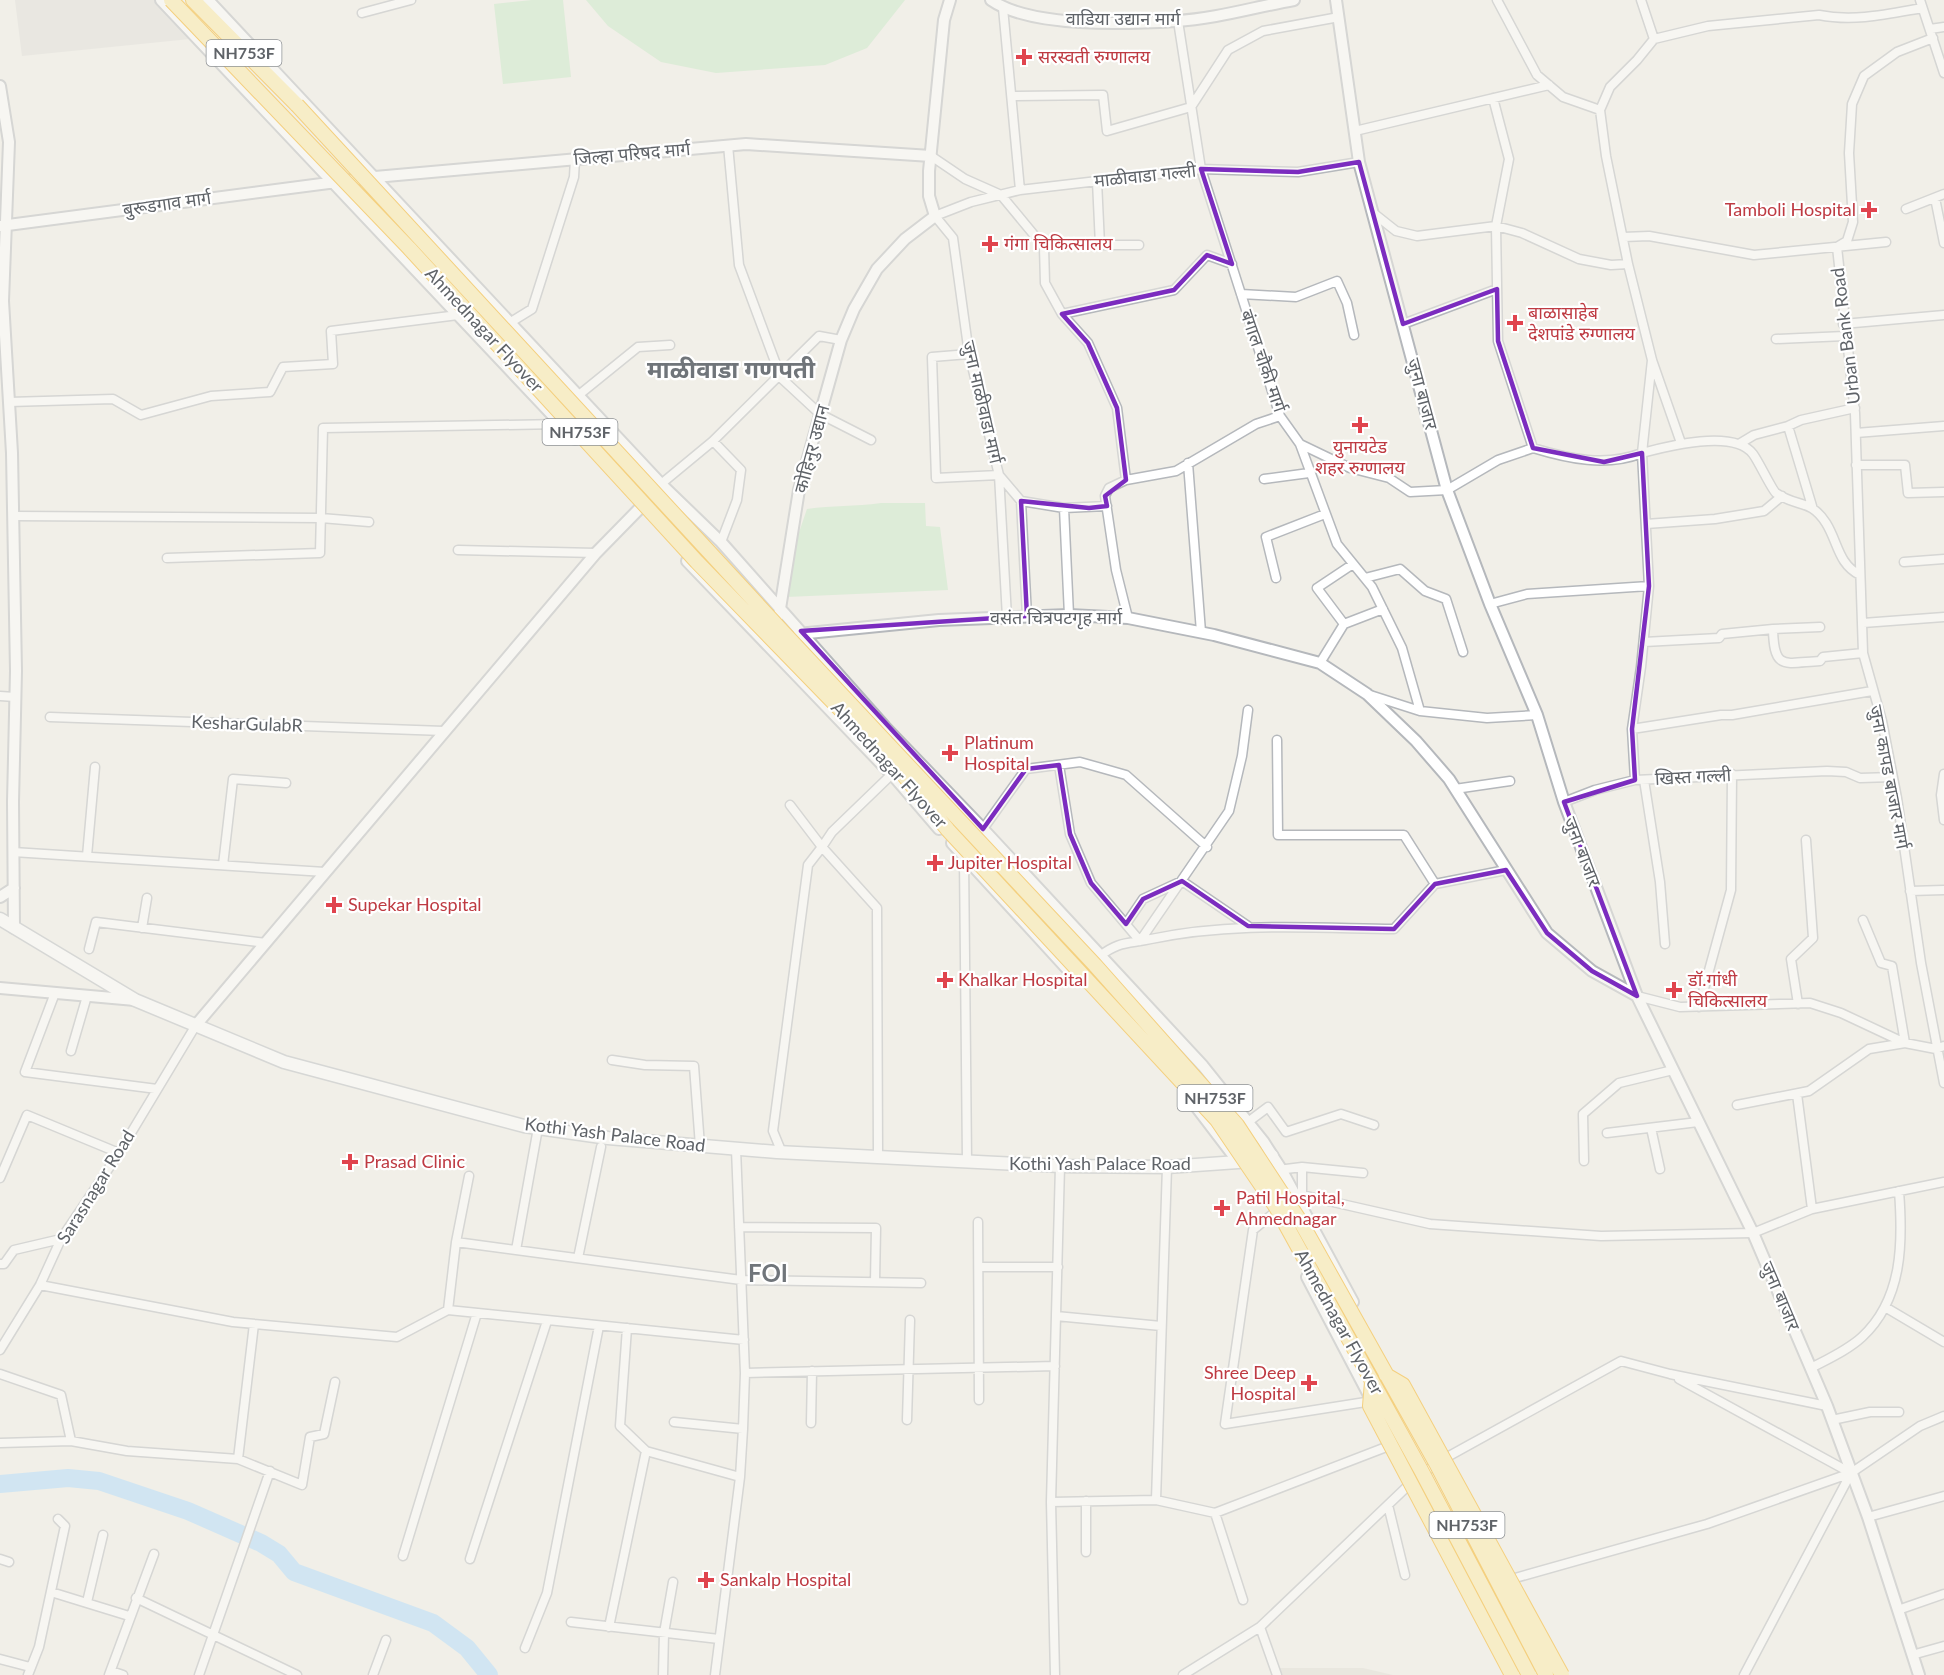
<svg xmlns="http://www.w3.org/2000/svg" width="1944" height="1675" viewBox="0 0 1944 1675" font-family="Lato,'Noto Sans Devanagari',sans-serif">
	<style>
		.industrial { fill: #e0deda }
		.education { fill: #e1ded6 }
		.green { fill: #c5e8c5 }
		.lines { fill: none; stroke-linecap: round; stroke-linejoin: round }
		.river { stroke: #aadaff; stroke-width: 18 }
		.minor-casing { stroke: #b5b8bc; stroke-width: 11 }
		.tertiary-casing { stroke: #b5b8bc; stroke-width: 14 }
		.secondary-casing { stroke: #b6babf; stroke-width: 15 }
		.trunk-casing { stroke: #f9ab00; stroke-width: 16 }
		.minor { stroke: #fff; stroke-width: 8 }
		.tertiary { stroke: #fff; stroke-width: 10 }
		.secondary { stroke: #fff; stroke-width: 12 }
		.trunk { stroke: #feeaa1; stroke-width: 14 }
		.trunk-bridge-casing { stroke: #f9ab00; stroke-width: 16; stroke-linecap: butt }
		.trunk-bridge { stroke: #feeaa1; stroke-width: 14 }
		.marked { fill: none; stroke: #7b2cbf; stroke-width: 4.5; stroke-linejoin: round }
		.health-dot { fill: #e0444e; stroke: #fff; stroke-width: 2 }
		.labels { text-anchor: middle; stroke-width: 4.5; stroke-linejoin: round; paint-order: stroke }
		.shield { fill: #fff; stroke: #8f9295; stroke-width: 1.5 }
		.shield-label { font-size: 16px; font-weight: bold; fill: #5f6368 }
		.street-label { font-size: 18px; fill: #5f6368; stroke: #fff }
		.health-label { font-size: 18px; fill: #be3a42; stroke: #fff; text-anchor: start }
		.district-label { font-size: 24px; font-weight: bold; fill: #70757a; stroke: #fff }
	</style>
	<rect width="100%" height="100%" fill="#f1efe8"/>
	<path class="industrial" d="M15 0H157L190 39 22 56Z"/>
	<path class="education" d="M1274 1668H1363L1393 1675H1277Z"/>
	<path class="green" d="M532 0H563L571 77 503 84 494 4Z
		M586 0H905L867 48 825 65 716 73 661 62 608 26Z
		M881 503H925L926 526 940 527 948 590 786 597 795 544 807 509C833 505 855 507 881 503Z"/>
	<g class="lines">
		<path class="river" d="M0 1484 68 1478 99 1481 188 1511 261 1543 279 1554 294 1572 433 1623 467 1648 489 1675"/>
		<g class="minor-casing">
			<path id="minor" d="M1497 0 1537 75 1563 97 1600 110
				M1641 0 1654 39 1637 60 1610 87 1600 110 1606 156 1628 264 1652 360 1681 443
				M1920 0 1944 73
				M1003 8 1020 190
				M362 13 411 0
				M1178 21 1201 169 1280 416 1300 444 1337 544 1372 587 1402 648 1420 711
				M1930 29 1944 27
				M1933 38 1897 52 1864 76 1852 104 1849 153 1853 222 1847 241 1837 247 1855 413 1863 653 1882 721 1897 798 1921 963 1944 1083
				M1654 39 1708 26 1819 15C1854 22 1888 14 1922 8
				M1013 96 1103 95 1107 131 1191 107 1228 50 1263 31 1339 17
				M1493 98 1509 159 1496 226 1498 341 1533 448C1569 459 1606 467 1642 453L1652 360
				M1355 131 1549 85
				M728 145 739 265 780 375
				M931 156 965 179 1001 195 1044 247 1045 283 1062 314 1088 343 1117 408 1126 480
				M1097 181 1100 245H1139
				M1935 198 1944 243
				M1906 209 1944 194
				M1372 212 1396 231 1417 236 1496 226 1522 233 1579 259 1611 265 1628 264
				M1623 237 1649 236 1754 255 1886 242
				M1241 294 1296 297 1337 281 1347 303 1354 335
				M1062 314 1174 290 1207 255 1232 264
				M511 322 532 309 574 177 575 159
				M1403 324 1497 289
				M1843 324 1944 315
				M1776 339 1845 336
				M969 354 932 357 936 478 999 475 1007 617
				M779 376 820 414 871 440
				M580 394 638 347 670 345
				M9 402 113 399 141 415 211 396 270 392 283 367 333 364 331 331 458 315
				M1788 426 1812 506
				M1856 433 1944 426
				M713 441 741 470 737 500 721 542
				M1300 444 1350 468 1389 478 1410 492 1447 490 1498 460 1533 448
				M1739 444 1754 435 1788 426 1801 420 1855 408
				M1188 463 1201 632
				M1856 465H1905L1908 493 1944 492
				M1264 479 1309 473
				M661 484 713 441 819 336 841 340
				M1021 501 1027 616
				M1107 506 1064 508 1021 501 999 475 969 354 953 238 935 216 971 202 1020 190 1201 169 1298 172 1359 162
				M1064 508 1069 615
				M13 516 321 518 369 522
				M1646 524 1715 519 1764 511 1782 496
				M458 550 596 553
				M167 558 320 553 323 428 561 424
				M1904 562 1944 559
				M1276 578 1266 537 1325 514
				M1365 578 1400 569 1425 591 1446 599 1463 652
				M1490 604 1527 594 1649 586
				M1128 618 1116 570 1105 496 1109 488 1126 480 1176 471 1256 424 1280 416
				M1863 623 1944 617
				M1344 624 1317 588 1353 564
				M1773 629 1820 627
				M1644 642 1719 638 1722 634 1773 629C1774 671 1784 663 1820 661L1823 657 1863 653
				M1320 663 1344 624 1383 609
				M1370 695 1420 711 1487 718 1537 715
				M0 696 15 697
				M50 717 444 731
				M1632 729 1721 715H1732L1872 691
				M1277 740 1278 835H1404L1435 884 1506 870
				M1059 765 1070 834 1091 883 1140 941 1229 811 1242 756 1248 710
				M1944 774 1941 795 1944 820
				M1635 780 1632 729 1641 667 1649 586 1642 453C1668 446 1734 429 1753 454 1759 462 1772 490 1776 493 1797 508 1810 498 1826 523 1838 542 1838 564 1860 575
				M1644 780 1660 882 1665 944
				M1455 789 1510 781
				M1564 802 1595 790 1635 780 1827 771 1846 772 1860 778 1893 777
				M790 805 822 847 832 832 891 775
				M983 829 1026 769 1080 762 1126 775 1207 847
				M13 852 325 872
				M87 856 95 767
				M964 858 967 1162
				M223 865 233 779 286 783
				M1910 891 1944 890
				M1126 924 1143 899 1182 881 1248 926
				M142 928 147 898
				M89 949 96 922 266 943
				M1100 956C1119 941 1128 944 1151 939 1232 922 1312 928 1394 929L1435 884
				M55 993 25 1072 157 1089
				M1637 996 1680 1007 1810 1003 1841 1013 1905 1043 1936 1049 1944 1046
				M1798 1004 1791 959 1813 938 1806 840
				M1699 1007 1731 890 1732 774
				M71 1051 87 996
				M612 1060 645 1065 694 1066 700 1146
				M1797 1094 1812 1209
				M1737 1105 1809 1091 1869 1049 1905 1043 1892 966 1881 963 1863 920
				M1248 1122 1268 1107 1286 1132 1341 1114 1374 1125
				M1651 1128 1660 1169
				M1607 1133 1698 1122
				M782 1153 773 1131 808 865 822 847 877 908 878 1157
				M1584 1161 1583 1114 1619 1083 1673 1070
				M1278 1170 1302 1167
				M0 1178 27 1115 119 1153
				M1302 1195V1167L1363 1173
				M1294 1200 1302 1195 1430 1224 1601 1236 1753 1233 1812 1209 1944 1182
				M1280 1208 1253 1230 1225 1424 1372 1401
				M978 1222 979 1400
				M739 1227 876 1228 875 1282
				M456 1242 741 1280 921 1283
				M516 1250 538 1128
				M578 1258 601 1147
				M0 1264H4L14 1250 61 1239
				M979 1267H1058
				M40 1285 233 1322 397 1337 448 1310 744 1340
				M1885 1307 1944 1342
				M448 1310 456 1242 469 1176
				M1056 1316 1161 1326
				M627 1328 620 1426 646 1451 740 1477
				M0 1350 40 1285 61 1239 119 1153 196 1025
				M1811 1368C1828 1359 1848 1350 1862 1337 1903 1299 1903 1242 1899 1191
				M745 1373 1055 1366
				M0 1374 61 1395 71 1441 127 1451 238 1459 254 1324
				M1679 1379 1851 1473 1920 1426 1944 1416
				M907 1420 910 1320
				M1832 1420 1870 1412H1899
				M674 1422 743 1429
				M811 1423 812 1371
				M0 1443 71 1441
				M238 1459 302 1485 310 1437 324 1434 335 1382
				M1156 1500 1167 1167
				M1051 1502 1156 1500 1215 1513 1394 1444
				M1388 1505 1405 1575
				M1215 1513 1243 1600
				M1868 1517 1944 1496
				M1086 1552V1501
				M403 1556 477 1313
				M0 1559 9 1562
				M470 1559 547 1321
				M1508 1580 1707 1524 1851 1473 1744 1675
				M51 1592 129 1616
				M136 1598 297 1675
				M87 1602 103 1535
				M1898 1610 1944 1594
				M571 1622 719 1639
				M609 1627 646 1451
				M1260 1627 1277 1675
				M525 1648 547 1593 599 1326
				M1912 1655 1944 1646
				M0 1659 30 1667
				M111 1671 123 1675
				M28 1675 39 1647 65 1526 58 1519
				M109 1675 154 1554
				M199 1675 270 1471
				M373 1675 386 1640
				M663 1675 664 1633 673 1582
				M715 1675 740 1477 743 1429 745 1373 736 1149
				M1055 1675 1051 1502 1060 1166
				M1183 1675 1260 1627 1414 1480 1440 1461 1621 1361 1670 1374 1827 1406"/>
		</g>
		<g class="tertiary-casing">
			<path id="tertiary" d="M161 0 575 439
				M208 0 661 484 721 542 885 727 983 829 1203 1066 1263 1141 1281 1169 1353 1302
				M991 0C1031 28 1127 24 1176 21 1215 19 1255 7 1294 0
				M1336 0 1359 162 1447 490 1490 604 1537 715 1564 802 1637 996 1753 1233 1827 1406 1868 1517 1919 1675
				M0 86 9 142 3 301 12 453 16 671 13 802 14 928
				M0 226 375 177 746 144 931 156
				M687 561 897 780 939 829
				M779 615 799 490 841 340 854 309 877 269 905 239 935 216 929 196V171L944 20 950 0
				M798 634 939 620 1069 615 1128 618 1214 635 1320 663 1367 694 1416 741 1449 779 1547 933 1592 971 1637 996
				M952 843 1071 973
				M0 897 14 888
				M0 988 135 1000
				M196 1025 596 553 640 508
				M1191 1100 1236 1159
				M1307 1277 1371 1399"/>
		</g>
		<g class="secondary-casing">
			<path id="secondary" d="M0 919 135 1000 284 1062 524 1126 608 1138 777 1152 1060 1166 1167 1167 1238 1162 1272 1156"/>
		</g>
		<g class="trunk-casing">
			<path id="trunk" d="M193 0 297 105"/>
		</g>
		<use href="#minor" class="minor"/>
		<use href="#tertiary" class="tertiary"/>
		<use href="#secondary" class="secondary"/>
		<use href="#trunk" class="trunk"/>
		<g class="trunk-bridge-casing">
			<path id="trunk-bridge" d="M171 0 409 248 697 562 902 773 948 830 1217 1120 1276 1207 1421 1470 1529 1675
				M297 105 783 632 1095 965 1237 1125 1302 1224 1436 1463 1546 1675
				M1386 1375 1403 1385 1562 1675
				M1372 1382 1370 1406 1512 1675"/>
		</g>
		<use href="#trunk-bridge" class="trunk-bridge"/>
	</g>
	<path d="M0 0H1944V1675H0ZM1359 162 1403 324 1497 289 1498 341 1533 448 1604 462 1642 453 1649 586 1632 729 1635 780 1564 802 1637 996 1592 971 1547 933 1506 870 1435 884 1394 929 1248 926 1182 881 1143 899 1126 924 1091 883 1070 834 1059 765 1026 769 983 829 801 631 1027 616 1021 501 1089 508 1107 506 1105 496 1126 480 1117 408 1088 343 1062 314 1174 290 1207 255 1232 264 1201 169 1298 172Z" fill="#f1efe8" fill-opacity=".55" fill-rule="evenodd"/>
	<path class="marked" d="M1359 162 1403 324 1497 289 1498 341 1533 448 1604 462 1642 453 1649 586 1632 729 1635 780 1564 802 1637 996 1592 971 1547 933 1506 870 1435 884 1394 929 1248 926 1182 881 1143 899 1126 924 1091 883 1070 834 1059 765 1026 769 983 829 801 631 1027 616 1021 501 1089 508 1107 506 1105 496 1126 480 1117 408 1088 343 1062 314 1174 290 1207 255 1232 264 1201 169 1298 172Z"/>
	<g class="health-dot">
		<path d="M1021 48h6v6h6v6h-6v6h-6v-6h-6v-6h6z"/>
		<path d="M1866 201h6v6h6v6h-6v6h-6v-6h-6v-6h6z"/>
		<path d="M987 235h6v6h6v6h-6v6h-6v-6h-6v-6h6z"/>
		<path d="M1512 314h6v6h6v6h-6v6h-6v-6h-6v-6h6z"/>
		<path d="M1357 416h6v6h6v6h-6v6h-6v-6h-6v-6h6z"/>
		<path d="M947 744h6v6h6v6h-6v6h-6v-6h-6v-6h6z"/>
		<path d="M932 854h6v6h6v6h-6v6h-6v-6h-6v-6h6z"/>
		<path d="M331 896h6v6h6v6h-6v6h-6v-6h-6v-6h6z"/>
		<path d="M942 971h6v6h6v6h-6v6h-6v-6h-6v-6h6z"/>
		<path d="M1671 981h6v6h6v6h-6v6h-6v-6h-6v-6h6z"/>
		<path d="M347 1153h6v6h6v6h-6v6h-6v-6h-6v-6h6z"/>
		<path d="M1219 1199h6v6h6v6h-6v6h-6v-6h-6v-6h6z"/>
		<path d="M1306 1374h6v6h6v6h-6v6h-6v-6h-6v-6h6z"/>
		<path d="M703 1571h6v6h6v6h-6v6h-6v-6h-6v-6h6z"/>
	</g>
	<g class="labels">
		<g class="shield">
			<rect x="206.5" y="40" width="75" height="26" rx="4.5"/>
			<rect x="542.5" y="419" width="75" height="26" rx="4.5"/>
			<rect x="1177.5" y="1085" width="75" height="26" rx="4.5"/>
			<rect x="1429.5" y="1512" width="75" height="26" rx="4.5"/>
		</g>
		<g class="shield-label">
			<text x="244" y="59">NH753F</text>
			<text x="580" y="438">NH753F</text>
			<text x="1215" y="1104">NH753F</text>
			<text x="1467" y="1531">NH753F</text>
		</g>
		<g class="street-label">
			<text x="1123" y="25">वाडिया उद्यान मार्ग</text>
			<text transform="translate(632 154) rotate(-5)" y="6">जिल्हा परिषद मार्ग</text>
			<text transform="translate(1145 176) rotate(-6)" y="6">माळीवाडा गल्ली</text>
			<text transform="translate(167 204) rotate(-8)" y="6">बुरूडगाव मार्ग</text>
			<text transform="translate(484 330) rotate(47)" y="6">Ahmednagar Flyover</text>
			<text transform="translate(1846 336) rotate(-97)" y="6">Urban Bank Road</text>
			<text transform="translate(1263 361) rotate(71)" y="6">बंगाल चौकी मार्ग</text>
			<text transform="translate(1422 394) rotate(75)" y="6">जुना बाजार</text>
			<text transform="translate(982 402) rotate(77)" y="6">जुना माळीवाडा मार्ग</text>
			<text transform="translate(812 449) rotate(-75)" y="6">कोहिनुर उद्यान</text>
			<text x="1056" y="624">वसंत चित्रपटगृह मार्ग</text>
			<text transform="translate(247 724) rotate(2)" y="6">KesharGulabR</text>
			<text transform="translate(889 765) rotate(48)" y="6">Ahmednagar Flyover</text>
			<text transform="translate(1693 777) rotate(-3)" y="6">खिस्त गल्ली</text>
			<text transform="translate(1889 777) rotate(79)" y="6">जुना कापड बाजार मार्ग</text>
			<text transform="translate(1582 852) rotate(69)" y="6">जुना बाजार</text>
			<text transform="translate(615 1135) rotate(7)" y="6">Kothi Yash Palace Road</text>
			<text x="1100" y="1170">Kothi Yash Palace Road</text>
			<text transform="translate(96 1187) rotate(-58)" y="6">Sarasnagar Road</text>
			<text transform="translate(1780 1296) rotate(67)" y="6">जुना बाजार</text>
			<text transform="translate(1339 1322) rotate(61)" y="6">Ahmednagar Flyover</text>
		</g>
		<g class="health-label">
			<text x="1038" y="63">सरस्वती रुग्णालय</text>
			<text x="1856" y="216" text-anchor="end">Tamboli Hospital</text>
			<text x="1004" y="250">गंगा चिकित्सालय</text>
			<text x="1528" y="319">बाळासाहेब<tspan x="1528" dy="21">देशपांडे रुग्णालय</tspan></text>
			<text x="1360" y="453" text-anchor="middle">युनायटेड<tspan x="1360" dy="21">शहर रुग्णालय</tspan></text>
			<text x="964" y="749">Platinum<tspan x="964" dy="21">Hospital</tspan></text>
			<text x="948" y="869">Jupiter Hospital</text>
			<text x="348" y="911">Supekar Hospital</text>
			<text x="958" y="986">Khalkar Hospital</text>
			<text x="1688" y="986">डॉ.गांधी<tspan x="1688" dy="21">चिकित्सालय</tspan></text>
			<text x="364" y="1168">Prasad Clinic</text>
			<text x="1236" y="1204">Patil Hospital,<tspan x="1236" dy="21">Ahmednagar</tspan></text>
			<text x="1296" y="1379" text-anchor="end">Shree Deep<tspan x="1296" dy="21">Hospital</tspan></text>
			<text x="720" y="1586">Sankalp Hospital</text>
		</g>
		<g class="district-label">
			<text x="731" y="378">माळीवाडा गणपती</text>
			<text x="768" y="1282">FOI</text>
		</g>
	</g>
</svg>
